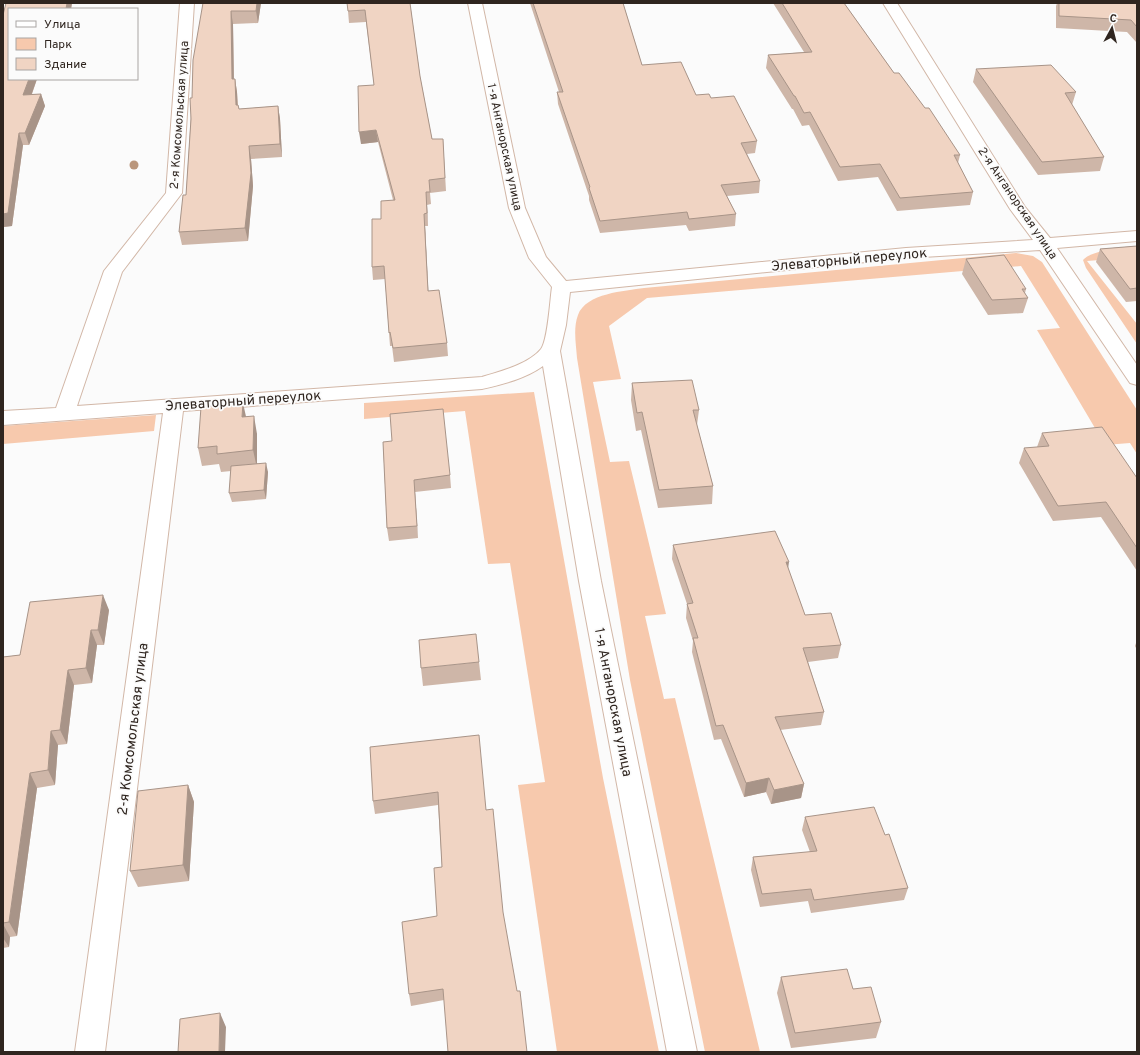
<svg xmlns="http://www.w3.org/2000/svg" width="1140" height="1055" viewBox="0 0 1140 1055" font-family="Overpass,sans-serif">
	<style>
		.green { fill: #f7c9ad }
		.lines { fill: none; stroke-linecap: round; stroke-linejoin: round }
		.minor-casing { stroke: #d2b7a7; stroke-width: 2 }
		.minor { fill: #fff; fill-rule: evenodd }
		.tree { fill: #ba967c }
		.wall { fill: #ceb6a8 }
		.shaded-wall { fill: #a89488 }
		.building { fill: #f0d4c3; stroke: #a89488 }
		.labels { text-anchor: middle; stroke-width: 3.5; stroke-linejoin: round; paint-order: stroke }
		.far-street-label { font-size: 12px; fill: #2f251f; stroke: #fbfbfb }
		.street-label { font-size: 14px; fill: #2f251f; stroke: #fbfbfb }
	</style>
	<rect width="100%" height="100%" fill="#fbfbfb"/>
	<path class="green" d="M1137 247V257L1087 261 1137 324V344L1086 268 1083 260C1093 249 1123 249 1137 247Z
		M1016 253 1033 256 1042 262 1137 410V454L1130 443 1105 445 1037 330 1060 328 1021 266 647 298 609 326 621 379 593 382 610 462 629 461 666 614 645 616 664 699 675 698 760 1052H705L630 680 577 358C576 344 573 328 578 315 586 293 625 291 644 288Z
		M534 392 603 778 659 1052H557L518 785 545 782 510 563 488 564 465 411 364 419V403Z
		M156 415 154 431 3 444V426Z"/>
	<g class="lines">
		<g class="minor-casing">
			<path id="minor" d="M180 3H194L182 193 122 272 77 406 482 377C499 372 529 364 541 349 548 340 550 300 552 287L529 258 509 208 468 3H482L525 208 546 257 566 281 906 248 1033 240 1010 209 883 3H897L1025 207 1050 238 1137 231V241L1057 248 1137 365V385L1130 383 1040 250 906 258 570 292 566 325 560 351 601 581 697 1052H667L579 581 543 366C525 379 503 384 482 389L183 411 105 1052H75L163 413 3 425V411L56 408 104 271 166 193Z"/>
		</g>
		<use href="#minor" class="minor"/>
	</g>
	<circle class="tree" cx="134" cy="165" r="4.5"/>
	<path class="wall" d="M6 3H72L71 9H9V79H37L32 94H41L45 106 29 145H23L12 226 3 227V15Z
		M203 3H261L258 23 233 24 234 79H235L237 92 238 105 239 109 278 106 280 119 282 157 251 159 253 186 248 241 182 245 179 232 186 195 192 98Z
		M410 3 420 76 432 139H443L446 191 430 193 431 204 427 205 428 226H425L428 291 447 343 448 356 394 362 392 346H390L389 333 385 279 373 280 372 267 381 219 393 200 378 142 361 144 374 85 366 22 349 23 348 11Z
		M530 3H623L642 65 696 95 711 98 757 141 755 153 747 154 760 181 759 193 727 196 736 214 735 226 689 231 686 225 600 233 589 200V196L558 104 557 92H559Z
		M773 3H844L894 73 960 155 958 163 973 192 970 205 897 211 878 177 838 181 809 125 802 126 793 109H792L766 68 768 55 804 52Z
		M1057 3H1137V43L1127 32 1056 28V6Z
		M976 69 1076 92 1072 105 1104 157 1100 171 1038 175 973 82Z
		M1137 246V301L1126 302 1096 262 1100 249Z
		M966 259 1026 289 1025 293 1028 298 1023 313 988 315 962 274Z
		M632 383 699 410 697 425 713 486 712 504 658 508 641 430 636 431 631 400Z
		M246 417 257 434V463L268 472 266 499 232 502 229 493 231 471 221 472 219 464 202 466 198 448Z
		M1042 433 1137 478V571L1101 517 1053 521 1019 463 1024 448 1037 447Z
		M383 442 450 475 451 488 415 492 418 538 389 541 387 528Z
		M673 545 788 568 805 615 841 645 838 658 808 662 824 712 821 725 780 730 804 784 801 798 771 804 766 792 744 797 721 739 714 740 692 652 693 641 686 618 687 604 672 559Z
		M109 610 104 645H97L92 683 74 685 67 744 58 745 55 785 37 788 17 936 10 937 9 947 3 948V657L20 655Z
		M1137 640V650L1135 646Z
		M479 662 481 680 423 686 421 668Z
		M479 735 444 1000 411 1006 409 994 437 916 442 867 438 805 375 814 373 801Z
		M188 785 194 802 189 881 138 887 130 871Z
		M805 817 885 835 908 888 904 900 811 913 808 901 760 907 751 870 753 857 810 852 802 830Z
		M781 977 853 989 881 1022 876 1038 791 1048 777 993Z"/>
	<path class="shaded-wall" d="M67 3H72L71 9H66Z
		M257 3H261L258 23 256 11Z
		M231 11 233 24 234 92 232 79Z
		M29 79H37L27 107 23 95Z
		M235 79 237 92 238 118 236 105Z
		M41 94 45 106 29 145 25 133Z
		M278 106 280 119 282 157 280 144Z
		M376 130 378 142 361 144 359 132Z
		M19 133 23 145 12 226 3 227V214Z
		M249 146 251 159 253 186 248 241 245 228Z
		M426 192 427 205 428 226 427 213Z
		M424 214 425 226 429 304 428 291Z
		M243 403 247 421 242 417Z
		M254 416 257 434V468L253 450Z
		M266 463 268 472 266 499 264 490Z
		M414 480 415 492 418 538 417 526Z
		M786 562H789L787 576Z
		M103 595 109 610 104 645 98 630Z
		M91 630 97 645 92 683 86 668Z
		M68 670 74 685 67 744 60 730Z
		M51 731 58 745 55 785 48 770Z
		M30 773 37 788 17 936 9 922Z
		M769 778 766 792 744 797 746 783Z
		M804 784 801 798 771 804 774 790Z
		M188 785 194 802 189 881 183 865Z
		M3 924 10 937 9 947 3 938Z
		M220 1013 226 1027 225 1052H219Z"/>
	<path class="building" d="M6 3H67L66 9H9V79H29L23 95 41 94 25 133H19L8 213 3 214V15Z
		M203 3H257L256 11H231L232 79H235L236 105H238L239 109 278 106 280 144 249 146 251 173 245 228 179 232 183 195H186L191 119 190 98H192L193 60Z
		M347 3H410L420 76 432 139H443L445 178 429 180 430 192H426L427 213 424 214 428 291 439 290 447 343 393 348 390 332 389 333 384 266 372 267V219H381V201L395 200 376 130 359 132 358 86 374 85 365 10 348 11Z
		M533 3H623L642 65 681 62 696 95 709 94 711 98 734 96 757 141 741 143 760 181 721 185 736 214 689 219 687 212 600 221 589 188 590 187 557 92H563Z
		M782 3H844L894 73H899L925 108H929L960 155H954L973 192 900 198 880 164 840 167 810 112 804 113 795 96H794L768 55 812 52Z
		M1059 3H1137V27L1131 20 1059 16Z
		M1051 65 1076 92 1065 93 1104 157 1042 162 976 69Z
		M1137 246V288L1130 289 1100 249Z
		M1004 255 1026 289H1022L1028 298 992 300 966 259Z
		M692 380 699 410H693L713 486 659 490 642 412 637 413 632 383Z
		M243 403 242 417 254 416 253 450 217 454V446L198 448 201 407Z
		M443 409 450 475 414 480 417 526 387 528 383 442 392 441 390 414Z
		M1102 427 1137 478V548L1106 502 1058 506 1024 448 1049 446 1042 433Z
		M266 463 264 490 229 493 231 466Z
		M775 531 789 562H786L805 615 831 613 841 645 803 648 824 712 775 717 804 784 774 790 769 778 746 783 723 725 716 726 693 638H698L687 604 693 603 673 545Z
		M103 595 98 630H91L86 668 68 670 60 730 51 731 48 770 30 773 9 922 3 923V657L20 655 30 602Z
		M476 634 479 662 421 668 419 640Z
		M479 735 486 810 493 809 503 912 517 991H520L527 1052H448L443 989 409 994 402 922 437 916 434 868 442 867 438 792 373 801 370 747Z
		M188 785 183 865 130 871 138 791Z
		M874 807 885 835 889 834 908 888 814 900 811 889 762 894 753 857 817 851 805 817Z
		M847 969 853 989 871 987 881 1022 795 1033 781 977Z
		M220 1013 219 1052H178L180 1019Z"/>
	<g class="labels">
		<g class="far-street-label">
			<text transform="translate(179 115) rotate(-86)" y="4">2-я Комсомольская улица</text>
			<text transform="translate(505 147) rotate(78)" y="4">1-я Анганорская улица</text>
			<text transform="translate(1018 203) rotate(56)" y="4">2-я Анганорская улица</text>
		</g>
		<g class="street-label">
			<text transform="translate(849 259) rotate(-5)" y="5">Элеваторный переулок</text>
			<text transform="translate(243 400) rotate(-4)" y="5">Элеваторный переулок</text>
			<text transform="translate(614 702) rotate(79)" y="5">1-я Анганорская улица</text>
			<text transform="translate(132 729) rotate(-83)" y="5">2-я Комсомольская улица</text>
		</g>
	</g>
	<rect width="1140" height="1055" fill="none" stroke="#2f251f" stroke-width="8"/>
	<rect x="8" y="8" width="130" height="72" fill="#fbfbfb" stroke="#a9a5a3"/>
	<rect x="16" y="21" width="20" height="6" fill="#ffffff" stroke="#a9a5a3"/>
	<text x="44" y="28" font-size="12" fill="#2f251f">Улица</text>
	<rect x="16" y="38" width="20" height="12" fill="#f7c9ad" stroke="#a9a5a3"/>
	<text x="44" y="48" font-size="12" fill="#2f251f">Парк</text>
	<rect x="16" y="58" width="20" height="12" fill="#f0d4c3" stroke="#a9a5a3"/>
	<text x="44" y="68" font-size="12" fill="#2f251f">Здание</text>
	<g transform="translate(1112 28) rotate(7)" stroke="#fbfbfb" stroke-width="3" paint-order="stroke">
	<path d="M0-3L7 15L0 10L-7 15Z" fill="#2f251f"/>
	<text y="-6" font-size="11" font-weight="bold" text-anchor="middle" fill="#2f251f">С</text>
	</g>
</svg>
